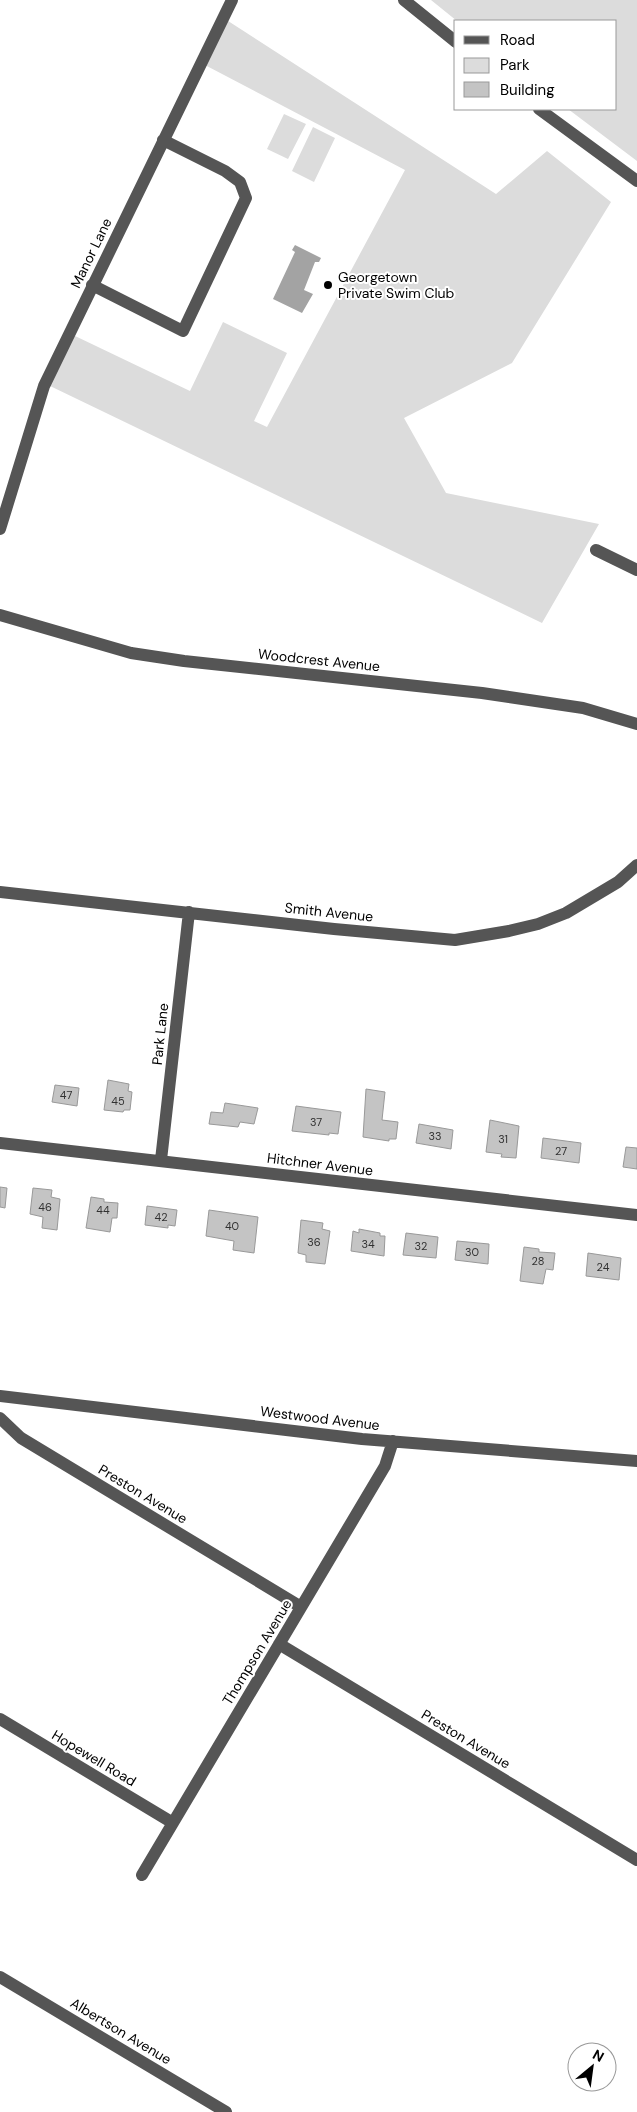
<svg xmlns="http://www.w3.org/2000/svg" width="637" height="2112" viewBox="0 0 637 2112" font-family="'DM Sans',sans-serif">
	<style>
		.green { fill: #dcdcdc }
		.water { fill: #a3a3a3 }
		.building { fill: #c4c4c4; stroke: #999 }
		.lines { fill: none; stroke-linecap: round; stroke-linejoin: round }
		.minor { stroke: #555; stroke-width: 12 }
		.poi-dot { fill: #000; stroke: #fff; stroke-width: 2 }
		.labels { text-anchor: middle; stroke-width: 4; stroke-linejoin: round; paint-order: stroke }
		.number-label { font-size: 11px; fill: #313131 }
		.street-label { font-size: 14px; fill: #000; stroke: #fff }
		.poi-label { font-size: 14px; fill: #000; stroke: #fff; text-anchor: start }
	</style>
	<rect width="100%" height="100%" fill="#fff"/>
	<path class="green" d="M431 0H637V161L568 109H616V21H457Z
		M225 19 496 194 547 151 611 202 512 363 404 418 446 493 599 524 542 623 48 385 73 335 190 391 223 322 287 353 254 421 267 427 405 170 203 64Z
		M284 114 306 124 288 159 267 149Z
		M313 127 335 138 314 182 292 171Z"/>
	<path class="water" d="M295 245 321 258 319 262H315L304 290 313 294 302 313 273 299 295 252 292 250Z"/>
	<path class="building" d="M108 1080 129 1084 128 1091 132 1092 130 1110H124L123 1112 104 1110Z
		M55 1085 79 1088 77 1106 52 1102Z
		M366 1089 385 1092 382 1120 398 1122 396 1139H389V1141L363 1137Z
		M225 1103 258 1108 254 1124 240 1122 238 1127 209 1124 211 1112 223 1113Z
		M296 1106 341 1112 338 1134 329 1133V1135L292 1131Z
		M490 1120 519 1126 516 1158 501 1157 502 1154 486 1152Z
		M419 1124 453 1130 451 1149 416 1143Z
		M543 1138 581 1143 579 1163 541 1158Z
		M626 1147 637 1148V1169L623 1167Z
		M0 1187 7 1188 5 1208 0 1207Z
		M33 1188 52 1190 51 1197 60 1199 57 1230 42 1228 43 1217 30 1214Z
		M91 1197 104 1199V1202L118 1203 117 1218H112L110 1232 86 1228Z
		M147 1206 177 1210 175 1226 168 1225V1228L145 1225Z
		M209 1210 258 1217 254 1253 233 1250 234 1241 206 1236Z
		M301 1220 323 1223 322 1229 330 1231 325 1264 306 1262V1255L298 1253Z
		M359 1229 380 1233V1236H385L384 1256 351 1251 353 1231 359 1233Z
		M406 1233 438 1237 436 1258 403 1255Z
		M457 1241 489 1244 488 1264 455 1260Z
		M524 1247 539 1249V1252L555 1253 553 1270 546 1269 543 1284 520 1281Z
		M588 1253 621 1258 619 1280 586 1276Z"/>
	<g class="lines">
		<path class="minor" d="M404 0 456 42
			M539 109 637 181
			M92 285 183 331 246 198 240 182 225 171 163 140
			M0 529 44 386 232 0
			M596 550 637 570
			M0 615 131 653 184 661 482 693 583 708 637 724
			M0 892 334 929 455 940 509 931 538 924 566 913 618 882 637 865
			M0 1143 637 1215
			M161 1160 189 912
			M0 1396 362 1439 637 1461
			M0 1418 21 1438 301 1607
			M279 1644 637 1860
			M0 1719 173 1823
			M142 1875 385 1466 393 1441
			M0 1977 226 2112"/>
	</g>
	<circle class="poi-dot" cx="328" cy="285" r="5"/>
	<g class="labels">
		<g class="number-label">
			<text x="66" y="1099">47</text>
			<text x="118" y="1105">45</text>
			<text x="316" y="1126">37</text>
			<text x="435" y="1140">33</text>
			<text x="503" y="1143">31</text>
			<text x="561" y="1155">27</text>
			<text x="45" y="1211">46</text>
			<text x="103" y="1214">44</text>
			<text x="161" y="1221">42</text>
			<text x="232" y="1230">40</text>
			<text x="314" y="1246">36</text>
			<text x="368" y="1248">34</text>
			<text x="421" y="1250">32</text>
			<text x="472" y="1256">30</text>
			<text x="538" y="1265">28</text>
			<text x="603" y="1271">24</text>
		</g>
		<g class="street-label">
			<text transform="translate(91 253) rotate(-64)" y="5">Manor Lane</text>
			<text transform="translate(319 660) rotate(6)" y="5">Woodcrest Avenue</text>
			<text transform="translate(329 912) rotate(6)" y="5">Smith Avenue</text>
			<text transform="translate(160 1034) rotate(-84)" y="5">Park Lane</text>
			<text transform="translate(320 1164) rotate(7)" y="5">Hitchner Avenue</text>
			<text transform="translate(320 1418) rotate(7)" y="5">Westwood Avenue</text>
			<text transform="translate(143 1494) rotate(31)" y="5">Preston Avenue</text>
			<text transform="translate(257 1652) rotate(-59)" y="5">Thompson Avenue</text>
			<text transform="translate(466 1739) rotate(31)" y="5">Preston Avenue</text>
			<text transform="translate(94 1758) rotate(31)" y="5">Hopewell Road</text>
			<text transform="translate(121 2031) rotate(31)" y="5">Albertson Avenue</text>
		</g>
		<g class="poi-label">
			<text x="338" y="282">Georgetown<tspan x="338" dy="16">Private Swim Club</tspan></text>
		</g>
	</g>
	<rect x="454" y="20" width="162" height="90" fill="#ffffff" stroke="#999999"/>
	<rect x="464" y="36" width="25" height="8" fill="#555555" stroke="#999999"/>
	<text x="500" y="45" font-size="15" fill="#000000">Road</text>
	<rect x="464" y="58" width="25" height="15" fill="#dcdcdc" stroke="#999999"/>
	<text x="500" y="70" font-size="15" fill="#000000">Park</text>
	<rect x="464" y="82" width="25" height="15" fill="#c4c4c4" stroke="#999999"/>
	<text x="500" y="95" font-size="15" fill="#000000">Building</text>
	<g transform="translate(592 2067) rotate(29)"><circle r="24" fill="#ffffff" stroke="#999999"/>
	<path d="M0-4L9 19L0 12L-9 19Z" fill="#000000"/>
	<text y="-8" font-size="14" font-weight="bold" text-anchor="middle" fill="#000000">N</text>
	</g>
</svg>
